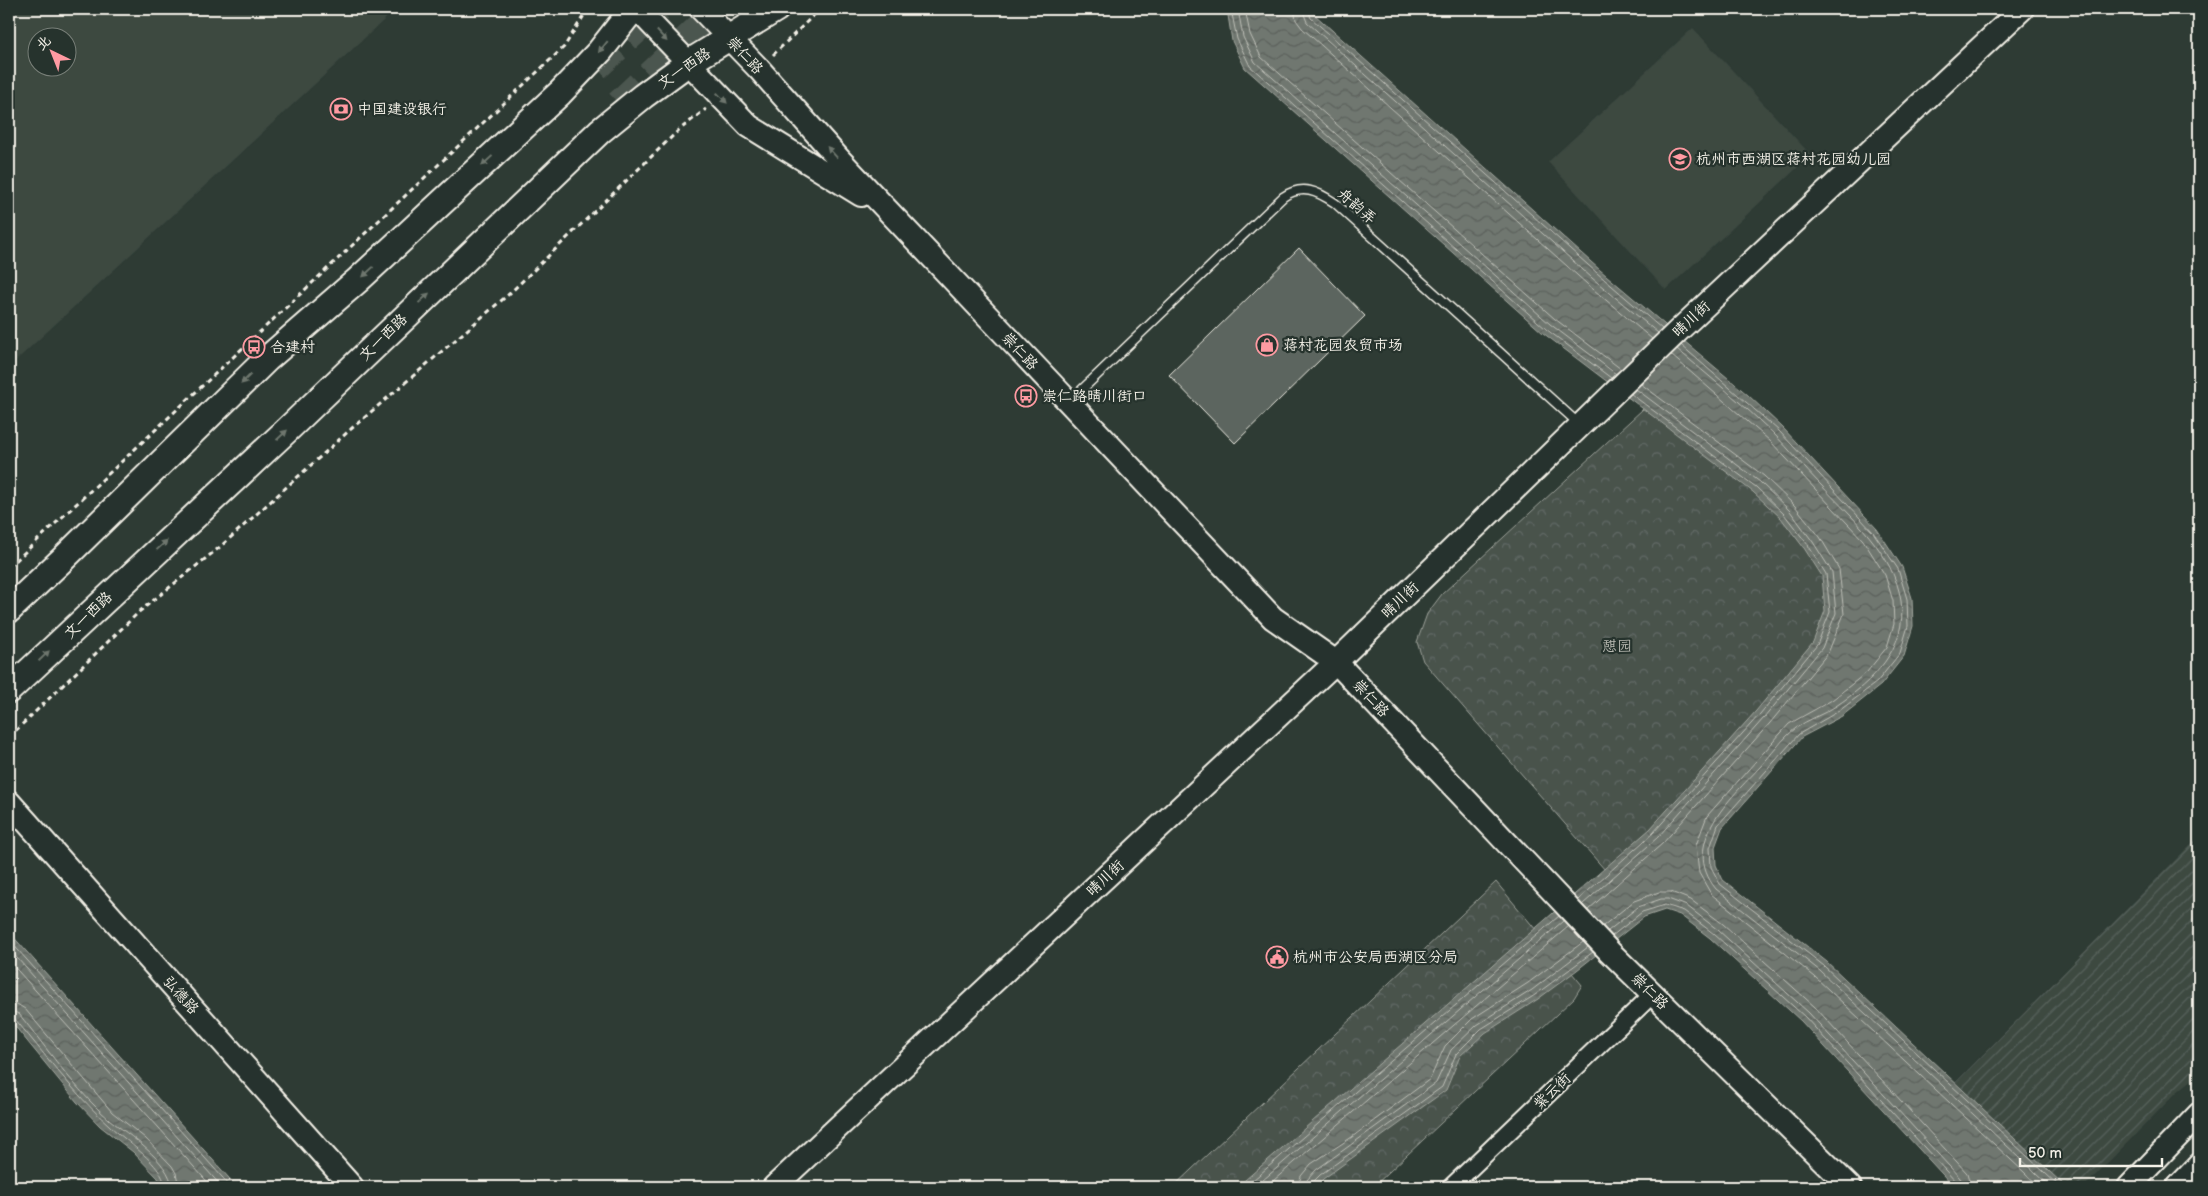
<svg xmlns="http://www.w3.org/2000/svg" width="2208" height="1196" viewBox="0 0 2208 1196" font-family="'Balsamiq Sans','LXGW WenKai TC',sans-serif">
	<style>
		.built { fill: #3c4841; fill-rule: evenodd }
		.industrial { fill: url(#industrial-furrows) }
		.park { fill: url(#park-crowns); stroke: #9ea29a }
		.water { fill: url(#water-waves); stroke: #a4a8a0 }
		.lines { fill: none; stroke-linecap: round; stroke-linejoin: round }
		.shore { stroke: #bfc0b8; stroke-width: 1 }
		.building { fill: #5c655e; stroke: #f4f1e8 }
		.highway-tunnel { stroke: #4c564f; stroke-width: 28; stroke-dasharray: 28 14; stroke-linecap: butt }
		.lane-casing { stroke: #f4f1e8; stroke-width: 11 }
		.street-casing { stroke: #f4f1e8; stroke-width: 20 }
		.secondary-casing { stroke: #f4f1e8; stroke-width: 26 }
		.primary-casing { stroke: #f4f1e8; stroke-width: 29 }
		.path { stroke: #f4f1e8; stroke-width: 3; stroke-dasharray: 5 4; stroke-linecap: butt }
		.lane { stroke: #26332d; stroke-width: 8 }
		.street { stroke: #26332d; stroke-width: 16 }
		.secondary { stroke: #26332d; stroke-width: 22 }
		.primary { stroke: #26332d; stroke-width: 25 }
		.oneway { fill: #6e766e }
		.labels { text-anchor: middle; stroke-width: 4.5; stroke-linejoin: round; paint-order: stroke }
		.street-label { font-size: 15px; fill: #f4f1e8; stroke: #26332d }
		.poi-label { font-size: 15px; fill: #f4f1e8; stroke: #26332d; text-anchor: start }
		.park-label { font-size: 15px; fill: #b8b9b1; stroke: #26332d }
	</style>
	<defs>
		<pattern id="industrial-furrows" width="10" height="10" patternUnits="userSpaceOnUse" patternTransform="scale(1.25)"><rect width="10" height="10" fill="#3c4841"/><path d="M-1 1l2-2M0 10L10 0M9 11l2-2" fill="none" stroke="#59635c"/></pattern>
		<pattern id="park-crowns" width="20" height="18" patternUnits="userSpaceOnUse" patternTransform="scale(1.25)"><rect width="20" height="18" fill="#48524c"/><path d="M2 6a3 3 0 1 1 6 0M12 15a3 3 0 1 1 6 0" fill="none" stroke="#636b66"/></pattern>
		<pattern id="water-waves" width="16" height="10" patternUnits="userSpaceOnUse" patternTransform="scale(1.25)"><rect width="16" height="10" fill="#6f7770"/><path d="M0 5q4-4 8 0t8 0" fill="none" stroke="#5c605b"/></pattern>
	</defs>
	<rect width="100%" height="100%" fill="#2e3b34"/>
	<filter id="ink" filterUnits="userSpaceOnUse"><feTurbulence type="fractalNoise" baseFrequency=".02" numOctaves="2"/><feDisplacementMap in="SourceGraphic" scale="10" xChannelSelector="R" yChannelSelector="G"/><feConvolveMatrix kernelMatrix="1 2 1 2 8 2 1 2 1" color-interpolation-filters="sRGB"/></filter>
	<g filter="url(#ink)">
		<path class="built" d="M9 9H396L9 367ZM38 38H68V68H38Z
			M1693 28 1811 155 1666 290 1548 162Z"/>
		<path class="industrial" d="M2199 836V1074L2177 1092 2084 1187H2056L1950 1088Z"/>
		<path class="park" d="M1655 398 1777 497 1831 575 1828 637 1612 878 1423 661 1417 642 1427 614 1442 594Z
			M1496 882 1582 985 1574 998 1373 1187H1173Z"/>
		<path class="water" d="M1227 9H1313L1314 14 1600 270 1748 395 1783 428 1877 529 1902 567 1912 598 1913 626 1904 656 1881 685 1842 716 1802 737 1722 828 1715 847 1716 865 1723 880 1827 962 2066 1187H1954L1801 1021 1710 938 1680 915 1665 910 1644 917 1577 970 1538 999 1485 1033 1460 1056 1446 1090 1323 1179 1315 1187H1237L1650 829 1756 711 1813 642 1825 611 1822 576 1804 548 1781 518 1753 492 1543 333 1245 68 1232 41Z
			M9 932 237 1187H161L158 1178 133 1152 100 1126 77 1102 9 1019Z"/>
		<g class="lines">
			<path class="shore" d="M1231 9 1237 39 1250 66 1546 329 1611 378
				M1238 9 1243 37 1255 62 1550 324 1616 374
				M1245 9 1250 34 1261 57 1555 319 1621 369
				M1294 9 1296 20 1302 28 1587 284 1652 339
				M1302 9 1307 22 1592 278 1658 333
				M1308 9 1311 18 1597 273 1662 329
				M1681 345 1779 431 1873 532 1898 569 1907 599 1908 626 1900 653 1877 682 1839 711 1799 734 1718 825 1710 848 1711 867 1720 884 1824 966 2060 1187
				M1677 349C1710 377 1743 404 1774 434 1790 450 1804 468 1820 484 1851 517 1894 553 1901 601 1908 648 1872 682 1836 706 1823 715 1808 719 1796 728 1782 739 1771 755 1760 767 1731 798 1679 844 1716 889L1820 971 2051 1187
				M1671 355 1770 441 1863 540 1885 575 1893 601 1894 624 1887 647 1867 672 1832 700 1789 724 1707 816 1696 845 1699 873 1711 894 1815 977 2040 1187
				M1578 900 1653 833 1760 714 1817 645 1830 612 1826 574 1808 545 1784 514 1756 487 1631 394
				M1582 905 1658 837 1764 718 1822 648 1836 613 1832 572 1813 542 1790 511 1760 482 1636 389
				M1588 910 1663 843 1770 723 1828 653 1844 614 1839 569 1820 537 1795 506 1764 476 1641 384
				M1603 926 1634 901 1659 892H1671L1691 900 1723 924 1815 1007 1967 1173 1971 1187
				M1608 931 1638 907 1661 899H1668L1687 906 1718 930 1809 1013 1960 1178 1964 1187
				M1612 936 1642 912 1665 905 1684 911 1714 934 1805 1017 1956 1182 1957 1187
				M9 940 231 1187
				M9 949 222 1187
				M9 961 212 1187
				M9 1003 17 1004 25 1009 112 1112 145 1138 172 1166 176 1173 179 1187
				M9 1010 19 1014C46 1047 77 1092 109 1119 128 1135 170 1161 172 1187
				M9 1017 15 1019C51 1062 85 1108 130 1143 143 1154 164 1170 165 1187
				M1245 1187 1559 916
				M1255 1187 1563 921
				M1266 1187 1569 926
				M1298 1187 1301 1176 1311 1164 1352 1137 1430 1079 1445 1046 1472 1019 1528 983 1583 942
				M1306 1187 1307 1180 1316 1170 1436 1083 1451 1050 1477 1025 1532 990 1588 947
				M1312 1187 1313 1182 1320 1175 1442 1087 1456 1054 1481 1029 1535 995 1593 952"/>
		</g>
		<path class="building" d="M1299 248 1365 316 1235 443 1169 375Z"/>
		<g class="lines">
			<path class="highway-tunnel" d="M596 67 659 9
				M619 104 719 9"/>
			<g class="lane-casing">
				<path id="lane" d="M1070 401 1283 197C1302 184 1317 191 1335 203L1579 424"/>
			</g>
			<g class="street-casing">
				<path id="street" d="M1451 1187 1653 994"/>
			</g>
			<g class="secondary-casing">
				<path id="secondary" d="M637 9 749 126 861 195
					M701 9 759 69 840 160 1273 618 1336 662 1610 952 1850 1187
					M9 802 352 1187
					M774 1187 1336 662 1678 331 2022 9
					M2129 1187 2199 1114
					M2178 1187 2199 1165"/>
			</g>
			<g class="primary-casing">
				<path id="primary" d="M9 610 63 559 267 359 358 280 560 93 600 51 633 9
					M9 690 286 431 600 131 643 96 688 63 776 9"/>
			</g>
			<path class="path" d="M773 55 820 9
				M9 567 564 47 588 9
				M9 737 140 611 220 547 351 429 509 294 679 130 706 109"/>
			<use href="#lane" class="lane"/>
			<use href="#street" class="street"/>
			<use href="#secondary" class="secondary"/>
			<use href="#primary" class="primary"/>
		</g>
		<defs><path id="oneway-solid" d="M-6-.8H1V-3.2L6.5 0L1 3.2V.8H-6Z" transform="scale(1.25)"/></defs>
		<g class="oneway">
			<use href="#oneway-solid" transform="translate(662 36) rotate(47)"/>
			<use href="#oneway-solid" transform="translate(603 47) rotate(129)"/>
			<use href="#oneway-solid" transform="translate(722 98) rotate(45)"/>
			<use href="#oneway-solid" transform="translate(832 152) rotate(-132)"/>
			<use href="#oneway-solid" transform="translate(487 161) rotate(137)"/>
			<use href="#oneway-solid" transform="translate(368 272) rotate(137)"/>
			<use href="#oneway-solid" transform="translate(424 298) rotate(-43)"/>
			<use href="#oneway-solid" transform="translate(246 379) rotate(135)"/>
			<use href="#oneway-solid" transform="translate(282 435) rotate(-43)"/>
			<use href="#oneway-solid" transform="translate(162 545) rotate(-43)"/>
			<use href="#oneway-solid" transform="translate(44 656) rotate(-44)"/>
		</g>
	</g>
	<defs>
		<g id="bank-ring" transform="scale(1.125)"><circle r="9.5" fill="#26332d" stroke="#ff9aa2" stroke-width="1.5"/><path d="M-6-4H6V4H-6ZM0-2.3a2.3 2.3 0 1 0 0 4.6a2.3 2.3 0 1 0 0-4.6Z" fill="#ff9aa2"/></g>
		<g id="school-ring" transform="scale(1.125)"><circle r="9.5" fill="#26332d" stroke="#ff9aa2" stroke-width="1.5"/><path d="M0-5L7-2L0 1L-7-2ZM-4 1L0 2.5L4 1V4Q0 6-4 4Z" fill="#ff9aa2"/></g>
		<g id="shop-ring" transform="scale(1.125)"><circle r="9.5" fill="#26332d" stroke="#ff9aa2" stroke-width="1.5"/><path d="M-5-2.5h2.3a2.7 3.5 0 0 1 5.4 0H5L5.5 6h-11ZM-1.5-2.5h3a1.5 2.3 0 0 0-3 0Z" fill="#ff9aa2"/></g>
		<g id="bus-ring" transform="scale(1.125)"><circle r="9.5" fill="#26332d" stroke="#ff9aa2" stroke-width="1.5"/><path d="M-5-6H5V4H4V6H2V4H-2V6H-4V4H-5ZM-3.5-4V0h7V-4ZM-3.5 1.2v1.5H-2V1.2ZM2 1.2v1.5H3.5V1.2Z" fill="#ff9aa2"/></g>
		<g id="civic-ring" transform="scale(1.125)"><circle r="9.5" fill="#26332d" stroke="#ff9aa2" stroke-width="1.5"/><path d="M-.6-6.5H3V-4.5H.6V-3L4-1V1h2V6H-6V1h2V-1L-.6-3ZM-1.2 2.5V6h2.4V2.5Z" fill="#ff9aa2"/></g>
	</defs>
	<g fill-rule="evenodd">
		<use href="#bank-ring" x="341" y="109"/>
		<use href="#school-ring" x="1680" y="159"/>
		<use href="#shop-ring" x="1267" y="345"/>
		<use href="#bus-ring" x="254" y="347"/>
		<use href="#bus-ring" x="1026" y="396"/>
		<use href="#civic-ring" x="1277" y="957"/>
	</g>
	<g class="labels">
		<g class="street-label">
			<text transform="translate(745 55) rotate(47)" y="5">崇仁路</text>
			<text transform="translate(684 68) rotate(-34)" y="5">文一西路</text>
			<text transform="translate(1357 206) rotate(41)" y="5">舟韵弄</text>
			<text transform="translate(1691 319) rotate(-43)" y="5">晴川街</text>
			<text transform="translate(383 337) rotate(-44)" y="5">文一西路</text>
			<text transform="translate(1020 351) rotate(47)" y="5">崇仁路</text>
			<text transform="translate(1400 600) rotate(-44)" y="5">晴川街</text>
			<text transform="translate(88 615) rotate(-44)" y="5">文一西路</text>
			<text transform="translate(1371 698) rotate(47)" y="5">崇仁路</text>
			<text transform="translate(1105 878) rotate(-43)" y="5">晴川街</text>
			<text transform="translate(1650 991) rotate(45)" y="5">崇仁路</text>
			<text transform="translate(181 995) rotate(48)" y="5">弘德路</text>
			<text transform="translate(1552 1091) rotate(-44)" y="5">紫云街</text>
		</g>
		<g class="poi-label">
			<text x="357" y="114">中国建设银行</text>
			<text x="1696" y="164">杭州市西湖区蒋村花园幼儿园</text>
			<text x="1283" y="350">蒋村花园农贸市场</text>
			<text x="270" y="352">合建村</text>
			<text x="1042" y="401">崇仁路晴川街口</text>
			<text x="1293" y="962">杭州市公安局西湖区分局</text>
		</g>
		<g class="park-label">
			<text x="1617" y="651">憇园</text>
		</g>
	</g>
	<rect width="2208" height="1196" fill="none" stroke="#26332d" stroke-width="30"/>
	<rect x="15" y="15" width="2178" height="1166" fill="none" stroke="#f4f1e8" stroke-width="2" filter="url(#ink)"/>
	<g transform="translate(52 52) rotate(317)"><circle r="24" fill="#26332d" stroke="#787f78"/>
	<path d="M0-4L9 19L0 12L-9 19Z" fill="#ff9aa2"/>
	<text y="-8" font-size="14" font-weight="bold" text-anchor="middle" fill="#f4f1e8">北</text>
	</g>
	<path d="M2020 1158v8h142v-8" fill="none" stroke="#f4f1e8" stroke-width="2.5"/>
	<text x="2028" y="1158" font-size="15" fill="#f4f1e8" stroke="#26332d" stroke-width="4" paint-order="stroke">50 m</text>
</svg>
